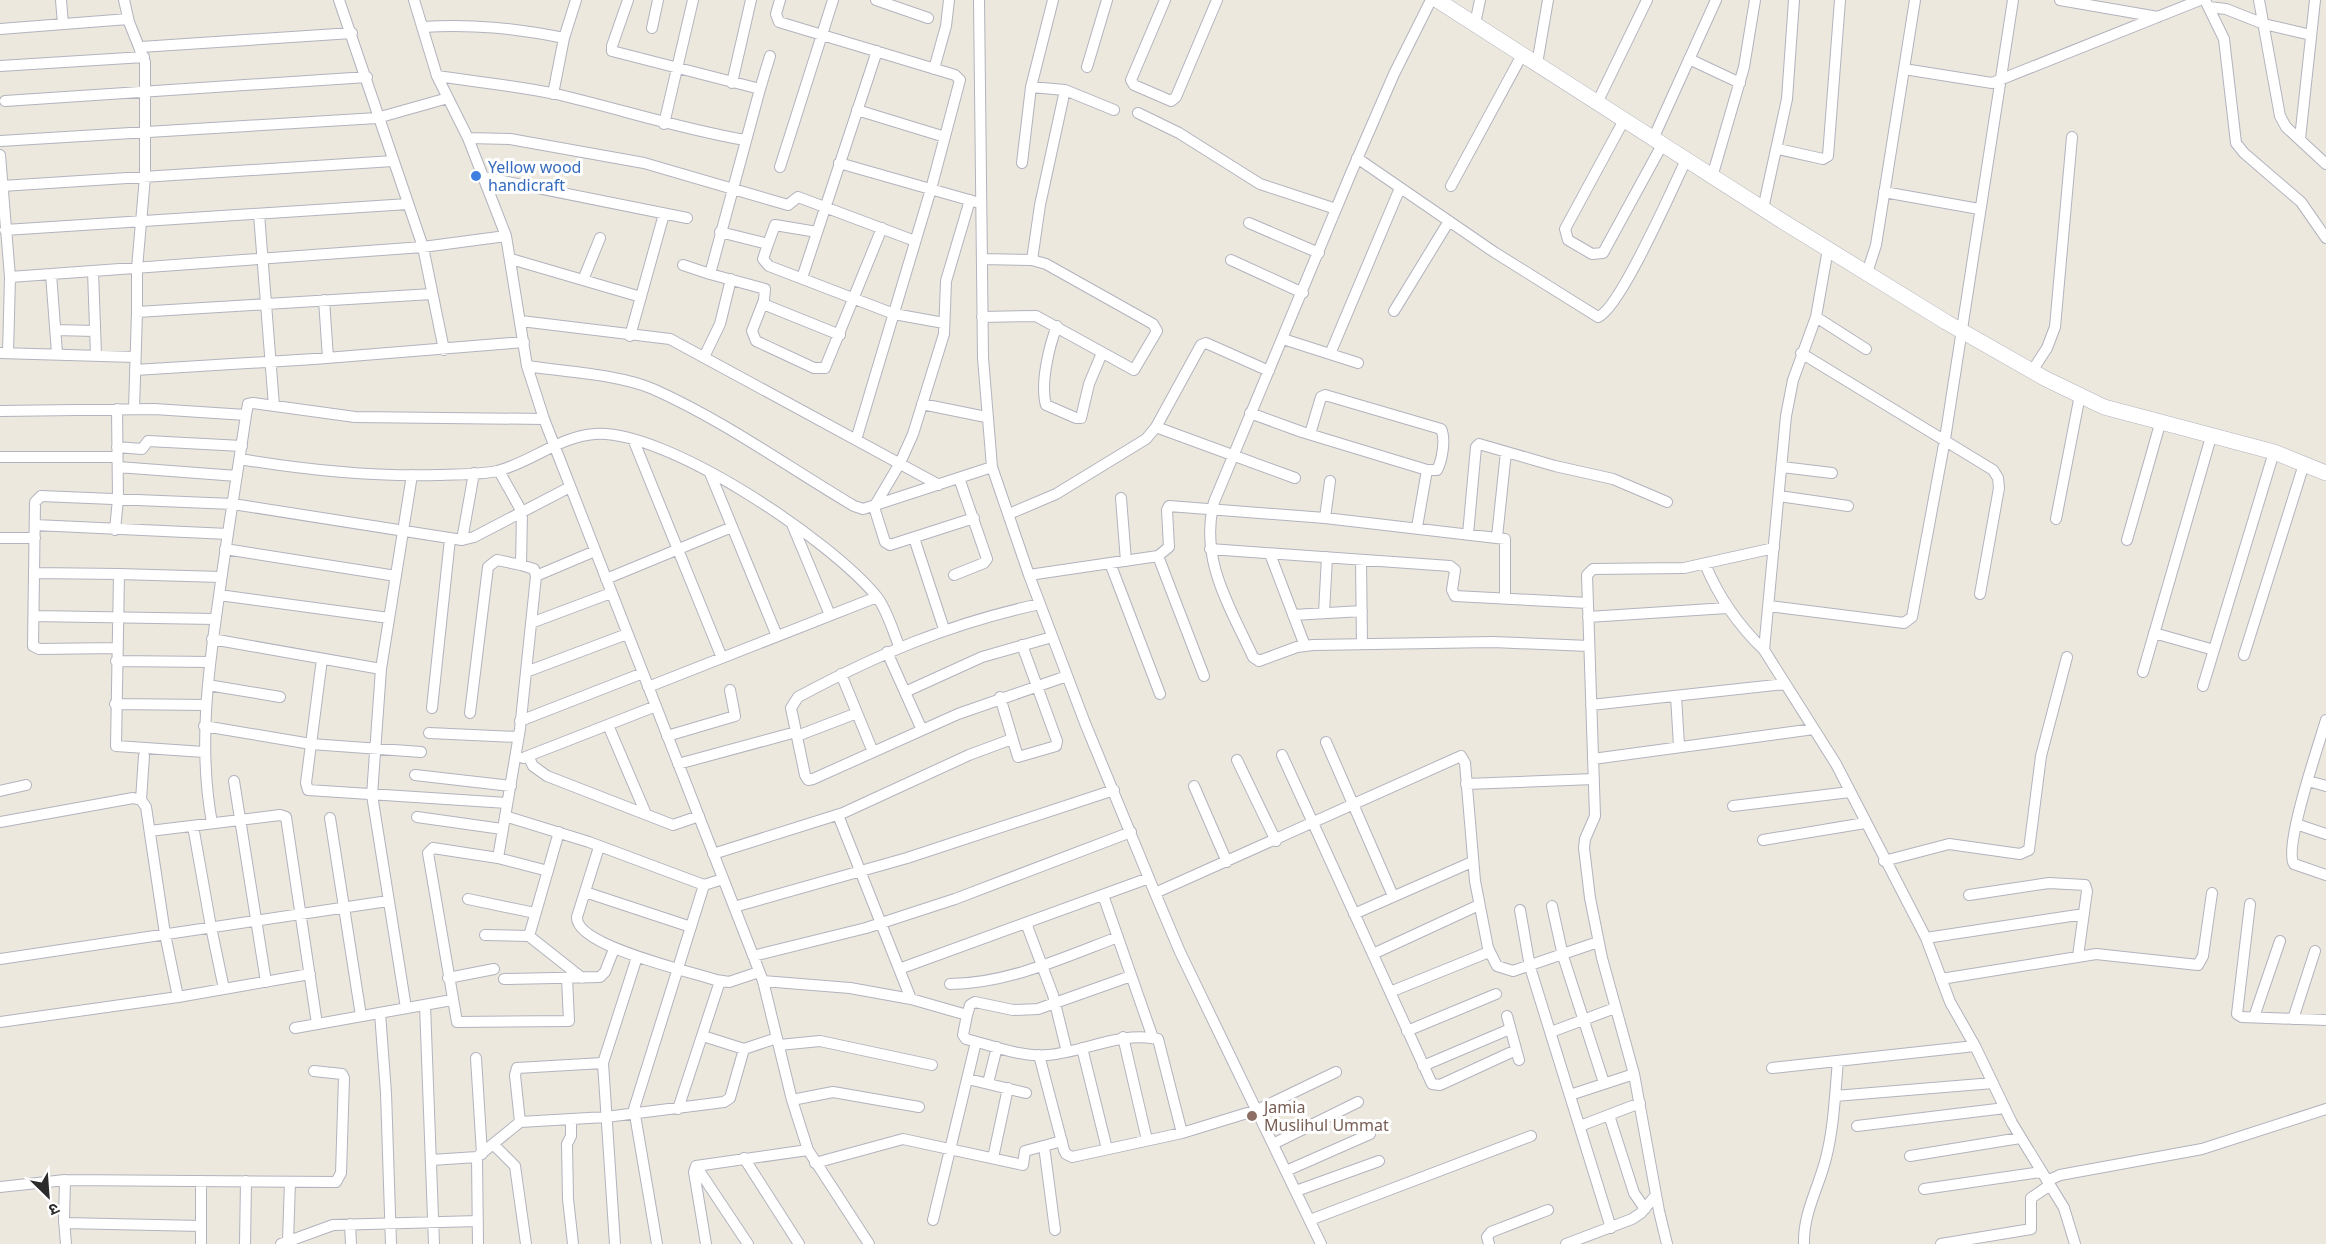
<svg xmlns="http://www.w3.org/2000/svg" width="2326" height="1244" viewBox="0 0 2326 1244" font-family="'Noto Sans','Noto Sans Devanagari',sans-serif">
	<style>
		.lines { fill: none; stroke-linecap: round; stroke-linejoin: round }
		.street-casing { stroke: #b2b3be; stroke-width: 12 }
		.secondary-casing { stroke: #b2b3be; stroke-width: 16 }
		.street { stroke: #fff; stroke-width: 10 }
		.secondary { stroke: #fff; stroke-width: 15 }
		.shop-dot { fill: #3f7fe0; stroke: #fff; stroke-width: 2 }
		.education-dot { fill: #8d6e63; stroke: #fff; stroke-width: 2 }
		.labels { text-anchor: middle; stroke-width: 6; stroke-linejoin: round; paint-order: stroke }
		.shop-label { font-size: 16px; fill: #366cbe; stroke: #fff; text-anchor: start }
		.education-label { font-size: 16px; fill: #785e54; stroke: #fff; text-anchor: start }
	</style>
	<rect width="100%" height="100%" fill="#ece8de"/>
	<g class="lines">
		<g class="street-casing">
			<path id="street" d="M61 0 63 24
				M124 0 129 22 145 62V177L137 268V312L432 294
				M339 0 423 247 444 350
				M414 0 437 76 468 138 506 236 527 366 544 419 763 981 792 1100 808 1150 869 1244
				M628 0 612 46V51L760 89 710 274 765 289 764 300 752 331 756 341 814 368H825L882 228
				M780 0 776 14 779 22 955 75 960 80 931 189 856 440
				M876 0 928 18
				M979 0 983 358 992 467 1029 575 1085 723 1155 893 1180 952 1321 1244
				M1165 0 1131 80 1134 85 1171 101 1176 97 1217 0
				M1431 0 1394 74 1351 173 1214 502C1199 559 1230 607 1253 657L1259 661 1297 647 1313 645 1493 642 1589 646
				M2060 0 2158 17
				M2205 0 2224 39 2236 143 2244 153 2301 202 2326 238
				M2259 0 2280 116 2286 127 2326 164
				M2209 7 2226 9 2264 24 2311 35
				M1475 24 1480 0
				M422 27C473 24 514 28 564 38
				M652 28 658 0
				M0 29 128 19
				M141 47 352 33
				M1689 59 1740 83
				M1537 64 1548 0
				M0 66 144 57
				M1087 67 1107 0
				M934 69 946 26 949 0
				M1904 69 1992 83 2200 0
				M437 76C477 82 518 86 556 94 620 109 681 129 745 140
				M732 83 751 0
				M1031 87 1065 90 1114 110
				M760 89 770 56
				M553 94 564 38 576 0
				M5 101 367 77
				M1597 103 1647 0
				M857 110 945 137
				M1138 113 1179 133 1260 184 1336 209
				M1624 120 1565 229 1568 240 1592 254 1603 253 1662 145
				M664 124 693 0
				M468 138 510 139 644 163 788 205 798 197 915 241
				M1653 139 1716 0
				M2300 139 2315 0
				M0 141 377 118 448 98
				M1778 149 1823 159 1828 156 1840 0
				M0 155 10 277 423 247 506 236
				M1357 158 1494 252 1598 317C1620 309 1673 187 1686 160
				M839 163 976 202
				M1022 163 1031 87 1053 0
				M780 167 833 0
				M483 177 687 218
				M1712 177 1744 67 1755 0
				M2 186 393 161
				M1451 186 1522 55
				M1884 192 1979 209
				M970 200 946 281 944 334 913 434 900 463 874 507 885 542 890 545 974 518
				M1763 209 1787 99 1794 0
				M259 214 274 406
				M1249 223 1319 253
				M5 230 408 204
				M720 232 768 244 763 259 769 266 894 314 944 323
				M768 244 775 225 817 232
				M1828 249 1816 317 1793 380 1786 416 1764 650 1836 764 1926 938 1950 1002 1975 1046 2012 1123 2064 1208 2075 1244
				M511 259 641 297
				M982 259 1032 260 1046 264 1153 324 1157 331 1134 370 1036 316 982 317
				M1032 260 1040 205 1065 90
				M1231 260 1303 293
				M683 265 710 274
				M93 271 96 355
				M1867 273 1876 245 1915 0
				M51 274 57 353
				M802 278 877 51
				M583 280 600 238
				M324 300 328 358
				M763 304 840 335
				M1394 311 1449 221
				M1816 317 1866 349
				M521 321 670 339 939 485
				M1057 326C1049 346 1040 384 1046 405L1076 418H1081L1089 384 1102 353
				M55 330 95 331
				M630 336 664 214
				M1283 339 1358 363
				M0 353 135 357
				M8 353 10 277
				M1801 353 1993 470 1998 478 1999 488 1980 594
				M1330 354 1400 188
				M704 357 720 324 731 279
				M527 366C566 372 617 374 653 389 723 420 788 467 854 506L863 509 992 467
				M135 370 314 359 524 342
				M2032 371 2047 348 2055 327 2072 137
				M922 404 986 417
				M134 409 137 312
				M0 411 154 409 246 415 248 404 253 403 355 417 544 419
				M1250 413 1302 432 1427 470
				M1156 427 1295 478
				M1310 434 1321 397 1325 395 1441 429C1446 439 1442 461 1437 470H1427L1417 527
				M633 439 722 658
				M117 447 142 449 148 441 242 446
				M0 457H117
				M240 459C306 470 371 477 438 475 458 474 478 475 497 471 530 463 560 436 595 434 666 429 832 541 877 597 887 610 893 631 899 646
				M118 467 237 476
				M1782 467 1832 473
				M710 473 777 636
				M1779 496 1848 506
				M1121 498 1126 561
				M1009 514 1056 494 1146 439 1156 427 1201 345 1206 343 1269 371
				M1325 518 1330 481
				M2056 519 2080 395
				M792 524 830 615
				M35 525 228 534
				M115 530 118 499 117 409
				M1468 534 1476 447 1479 444 1555 466 1613 479 1667 502
				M1497 537 1506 452
				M0 538H35
				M914 538 944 629
				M462 540 474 473
				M2127 540 2160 424
				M225 549 396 576
				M1210 549 1450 566 1455 570 1452 590 1455 596 1588 603
				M1270 554 1305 646
				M1158 556 1204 676
				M1361 561 1362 644
				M1110 563 1160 694
				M1705 564C1719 598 1738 625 1764 650
				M35 573 119 574 116 746 204 752
				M119 574 221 577
				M954 575 984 563 987 559 959 478
				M1029 575 1158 556 1169 547 1167 510 1169 506 1325 518 1505 539V599
				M536 576 595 551
				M606 579 732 527
				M219 595 389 618
				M1040 604C951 623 878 654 798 697L791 708 805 775 808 780 813 779 958 714 1067 676
				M1769 606 1904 623 1912 617 1945 439 2013 0
				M1324 613 1327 557
				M1293 615 1362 611
				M34 616 215 619
				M1588 617 1727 608
				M531 623 611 593
				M2154 633 2214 650
				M212 639 381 669
				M116 648 39 649 33 646 35 502 41 496 233 504 462 540 474 537 570 487
				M887 652 922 730
				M2244 655 2304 464
				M322 659 306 783 308 790 507 803
				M116 661 210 662
				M526 672 627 634
				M2143 672 2211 437
				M841 674 873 752
				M208 685 280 697
				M2203 686 2274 452
				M648 687 877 597
				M905 692 982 657 1052 637
				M1676 696 1679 746
				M1000 697 1018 757 1056 746 1057 741 1022 645
				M115 704 206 705
				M1591 705 1785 684
				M432 708 450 539
				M470 713 488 567 497 560 521 565
				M2326 720C2319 744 2283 848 2294 864L2326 875
				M520 721 643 673
				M608 725 646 814
				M204 726 311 744 421 752
				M429 733 518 737
				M667 736 735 716 730 690
				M797 736 857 713
				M1326 742 1393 896
				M1282 755 1432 1084 1440 1085 1516 1050
				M528 756 533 766 547 776 673 825 699 816
				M523 758 656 706
				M1593 759 1814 729
				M1237 760 1276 841
				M678 764 796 732
				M415 775 511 786
				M234 781 266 982
				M2308 781 2326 786
				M1466 784 1594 779
				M1194 786 1227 862
				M0 791 26 785
				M141 800 144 756
				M1733 806 1850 792
				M838 815 911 999
				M505 816 589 842 704 885 723 879
				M417 817 502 829
				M330 818 361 1016
				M0 822 133 798 141 800 146 807 165 934 178 997
				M212 823C198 747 208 672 219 596 227 536 237 476 246 415
				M2296 824 2326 834
				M193 826 211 927 224 989
				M150 831 280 815 286 817 317 1024
				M559 832 529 936 582 978
				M1763 840 1865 823
				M599 847 577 917C575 946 692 972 716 980L729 982 759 972
				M713 854 843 813 969 755 1012 739
				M498 858 520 729 536 576 534 569 521 565 522 512 499 471
				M1884 861 1949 844 2020 854 2029 850 2041 756 2067 657
				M548 871 498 858 433 848 428 853 457 1022 569 1021 567 978
				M585 892 691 927
				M1155 893 1461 756 1465 763 1475 881 1488 948 1497 966 1513 971 1598 942
				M1103 895 1153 1038
				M1969 895 2049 883 2085 885 2087 891 2078 956
				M468 899 535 913
				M2250 904 2237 1014 2242 1017 2326 1020
				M1552 906 1563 956 1604 1083
				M734 907 907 858 1114 790
				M1520 910 1530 967 1611 1228
				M1354 914 1472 862
				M1026 923 1053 995 1067 1052
				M485 935 529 936
				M1926 938 2084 914
				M1373 954 1479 905
				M753 956 866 928 955 899 1131 832
				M0 959 388 901
				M899 969 1149 878
				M448 978 494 969
				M504 979 600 977 605 972 614 949
				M1941 979 2096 954 2198 965 2203 956 2212 893
				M763 981 850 988 911 999 967 1015 963 1035 966 1039C991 1045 1022 1058 1048 1055 1085 1052 1120 1031 1158 1039L1182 1133
				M950 984C1007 984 1065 957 1118 937
				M1390 992 1489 952
				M425 1005 434 1244
				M406 1008 372 795 381 669 412 475
				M380 1013 386 1093 391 1244
				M967 1015 970 1005 975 1002 1013 1010 1038 1009 1131 976
				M1507 1016 1519 1060
				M2254 1017 2280 941
				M2293 1019 2315 951
				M0 1022 178 997 310 974
				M295 1028 452 1000
				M1407 1031 1496 994
				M1551 1032 1615 1008
				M703 1036 744 1049 777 1038
				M1123 1037 1147 1140
				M779 1045 820 1041 932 1065
				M1082 1048 1107 1149
				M1039 1055 1064 1150 1066 1154 1072 1157 1182 1133 1257 1110 1336 1072
				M476 1058 482 1154
				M1423 1066 1510 1029
				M1772 1068 1975 1046
				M968 1079 1026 1093
				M988 1083 997 1047
				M1570 1095 1634 1074
				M1835 1096 1993 1083
				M792 1100 833 1092 919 1107
				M678 1109 720 981
				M1609 1115 1634 1193 1645 1209
				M571 1119V1136L567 1144 568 1199 573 1244
				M520 1122 515 1075 517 1068 603 1063
				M1580 1126 1640 1103
				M1857 1126 2005 1108
				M493 1144 515 1166 526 1244
				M1273 1144 1358 1102
				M1044 1146 1055 1230
				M1910 1156 2020 1138
				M477 1157 478 1244
				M744 1158 799 1244
				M993 1158 1008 1088
				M431 1160 477 1157 520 1122 606 1117 724 1102 730 1098 744 1049
				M815 1163 903 1139 1023 1165 1025 1151 1062 1141
				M696 1166 694 1172 706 1244
				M1286 1171 1370 1134
				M65 1180 64 1220 66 1244
				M201 1181V1244
				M2047 1181 2060 1175 2202 1149 2326 1109
				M0 1187 65 1180 336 1182 341 1173 344 1078 342 1074 314 1071
				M1924 1189 2041 1172
				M1296 1191 1379 1161
				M933 1220 976 1042
				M1310 1220 1531 1136
				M64 1223 201 1226
				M350 1224 351 1244
				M288 1241 290 1182
				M245 1244 246 1181
				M281 1244 333 1225 478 1221
				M615 1244 603 1063 637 957
				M657 1244 634 1109 704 885
				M748 1244 696 1166 808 1150
				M1489 1244 1487 1237 1491 1232 1548 1210
				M1566 1244 1632 1219 1641 1213 1656 1195
				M1667 1244 1659 1211 1634 1074 1602 958 1590 898 1584 848 1585 839 1595 816 1587 575 1593 569 1684 568 1774 548
				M1804 1244C1803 1213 1819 1187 1826 1158 1834 1127 1835 1093 1838 1061
				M1941 1244 2031 1229V1198L2050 1185"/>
		</g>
		<g class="secondary-casing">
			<path id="secondary" d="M1437 0 1779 219 1946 322 2046 379 2104 407 2274 452 2326 473"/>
		</g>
		<use href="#street" class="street"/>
		<use href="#secondary" class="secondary"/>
	</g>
	<circle class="shop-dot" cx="476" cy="176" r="6"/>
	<circle class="education-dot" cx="1252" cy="1116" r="6"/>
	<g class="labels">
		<g class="shop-label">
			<text x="488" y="173">Yellow wood<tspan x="488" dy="18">handicraft</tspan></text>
		</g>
		<g class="education-label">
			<text x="1264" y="1113">Jamia<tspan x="1264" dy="18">Muslihul Ummat</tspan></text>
		</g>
	</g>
	<g transform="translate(48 1196) rotate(155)" stroke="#ffffff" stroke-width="4.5" paint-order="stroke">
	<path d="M0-4.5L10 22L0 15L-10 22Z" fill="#2b2b2b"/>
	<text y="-9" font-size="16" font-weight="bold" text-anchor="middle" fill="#2b2b2b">उ</text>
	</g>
</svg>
